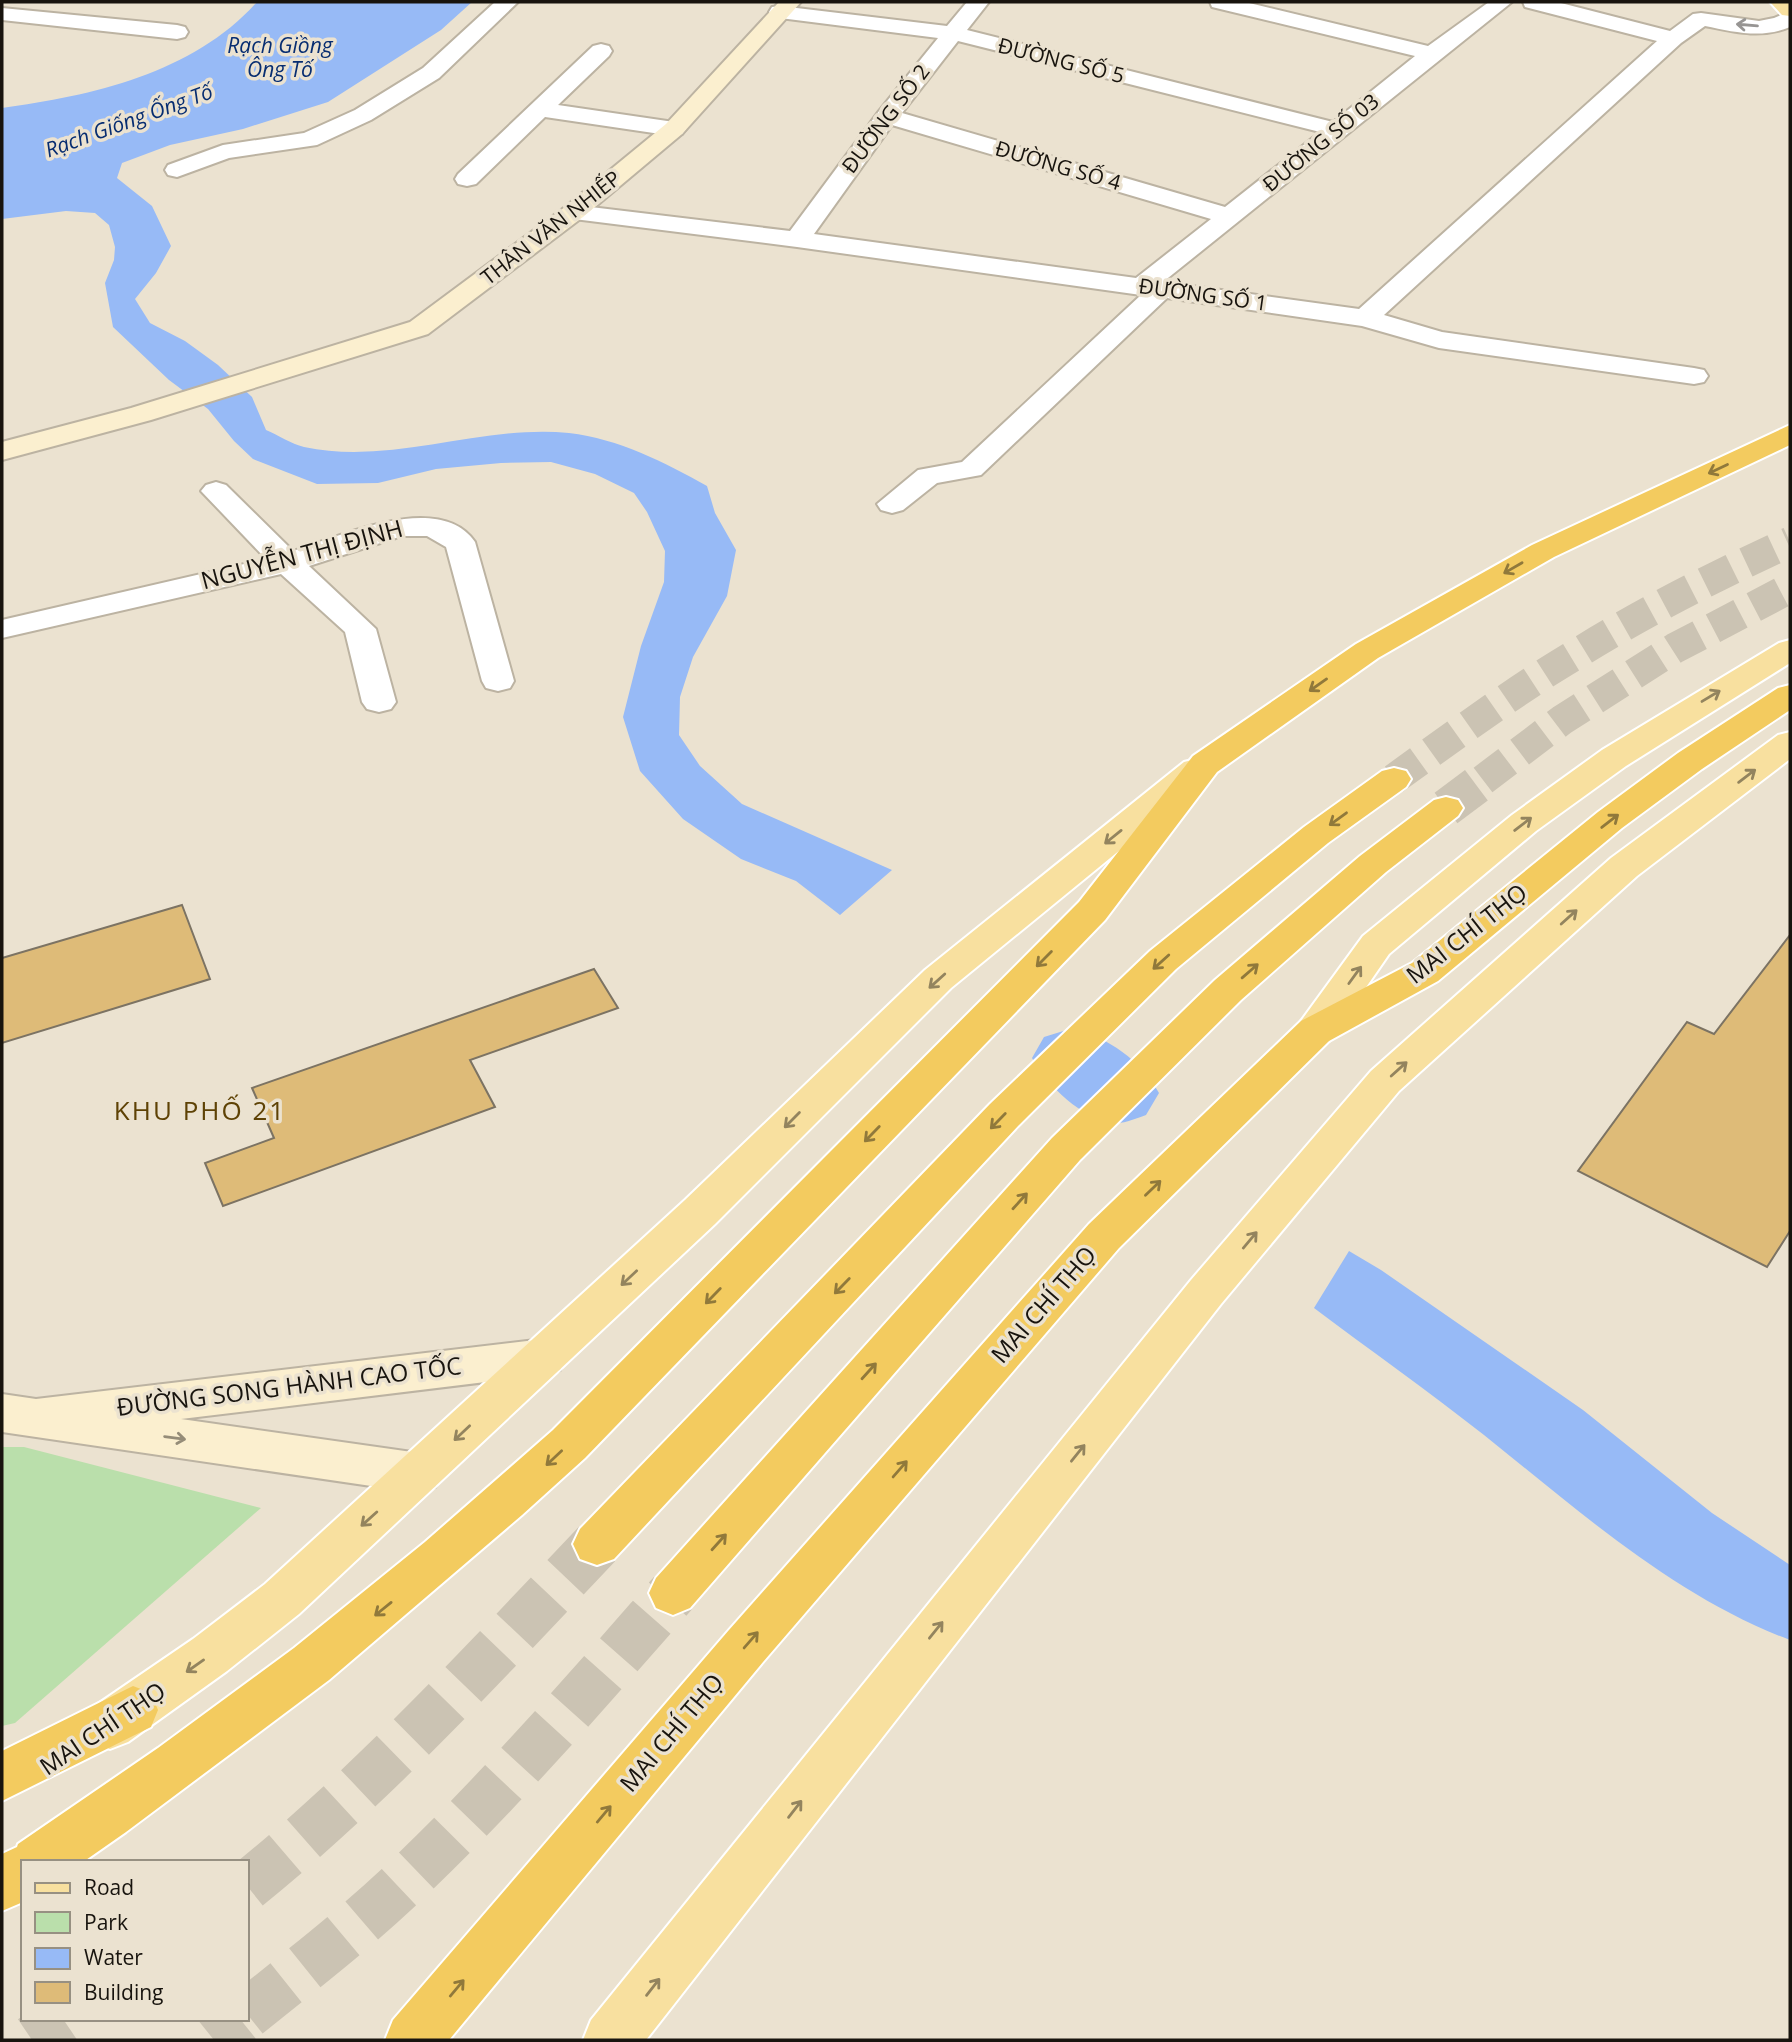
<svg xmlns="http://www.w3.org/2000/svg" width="1792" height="2042" viewBox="0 0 1792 2042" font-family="'Open Sans',sans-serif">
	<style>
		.green { fill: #badfab }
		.water { fill: #97baf6 }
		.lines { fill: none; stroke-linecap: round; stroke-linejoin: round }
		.river { fill: #97baf6; fill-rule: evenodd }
		.building { fill: #debb78; stroke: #7c7363; stroke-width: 2 }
		.highway-tunnel-far2 { stroke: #cbc3b3; stroke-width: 31; stroke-dasharray: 31 15; stroke-linecap: butt }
		.highway-tunnel-far1 { stroke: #cbc3b3; stroke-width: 38; stroke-dasharray: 38 19; stroke-linecap: butt }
		.highway-tunnel { stroke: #cbc3b3; stroke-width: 50; stroke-dasharray: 50 24; stroke-linecap: butt }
		.street-casing { stroke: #bcb3a2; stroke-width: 4 }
		.secondary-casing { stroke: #bcb3a2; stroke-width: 4 }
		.primary-casing { stroke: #fff; stroke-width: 4 }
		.highway-casing { stroke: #fff; stroke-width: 4 }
		.street { fill: #fff; fill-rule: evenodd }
		.secondary { fill: #fbefcf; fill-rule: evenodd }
		.primary { fill: #f8e09f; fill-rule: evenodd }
		.highway { fill: #f3cb5f; fill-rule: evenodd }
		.oneway { stroke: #979593 }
		.oneway2 { stroke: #90793b }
		.oneway3 { stroke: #93845e }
		.oneway4 { stroke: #958c78 }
		.labels { text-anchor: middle; stroke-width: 7; stroke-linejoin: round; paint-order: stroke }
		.far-water-label { font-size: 21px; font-style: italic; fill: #072d71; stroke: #ebe2d0 }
		.far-street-label { font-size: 21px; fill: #18140e; stroke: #ebe2d0 }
		.street-label { font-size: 24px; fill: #18140e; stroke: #ebe2d0 }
		.neighbourhood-label { font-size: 26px; letter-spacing: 2px; fill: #5e4205; stroke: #ebe2d0 }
	</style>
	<rect width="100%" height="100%" fill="#ebe2d0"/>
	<path class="green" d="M2 1447H24L261 1508 15 1723 2 1726Z"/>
	<path class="water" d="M257 2H472L441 30 328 102 243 129 170 145 122 163 117 178 152 206 171 246 156 273 135 299 150 323 185 341 218 365 252 397 266 430C278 435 291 444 304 447 392 466 481 424 569 433 619 439 664 462 707 486L715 513 736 550 727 596 693 657 680 697 679 735 700 766 742 804 892 870 840 915 796 881 741 859 683 819 640 771 623 717 641 646 664 582 665 551 647 512 634 493 595 474 551 462 501 463 436 469 378 483 317 484 253 459 234 441 208 409 169 380 113 327 105 283 114 260 115 247 109 225 95 213 66 211 2 219V108C92 96 194 73 257 2Z
		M1349 1251 1381 1270 1583 1410 1712 1513 1790 1565V1640C1675 1597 1579 1511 1484 1435 1428 1391 1370 1350 1314 1308Z"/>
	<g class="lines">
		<path class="river" d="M1073 1028C1109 1039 1140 1059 1159 1093L1146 1115C1137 1118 1124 1124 1115 1123 1081 1119 1048 1086 1032 1058L1044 1037Z"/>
	</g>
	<path class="building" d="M182 905 210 979 2 1043V958Z
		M1790 935V1231L1767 1267 1578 1171 1687 1022 1714 1034Z
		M594 969 618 1008 470 1060 495 1107 223 1206 205 1163 274 1138 252 1088Z"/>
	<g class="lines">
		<path class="highway-tunnel-far2" d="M1394 779C1454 736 1514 691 1578 653 1646 611 1717 575 1790 542
			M1483 780 1562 720 1675 648 1790 588"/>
		<path class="highway-tunnel-far1" d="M1446 808 1486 778"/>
		<path class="highway-tunnel" d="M247 1886C374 1783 484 1663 597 1544
			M247 2014C298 1973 350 1933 398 1888 496 1796 584 1694 673 1593
			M32 2040 63 2019
			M214 2040 240 2019"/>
		<g class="street-casing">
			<path id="street" d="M495 2H518L439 78 371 120 317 145 229 158 177 177 168 175 165 170 168 165 223 145 304 133 355 110 423 68Z
				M967 2H989L967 30 1333 122 1415 56 1212 7 1210 2H1245L1428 46 1489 2H1512L1163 282 1359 309 1657 41 1525 7 1523 2H1557L1670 31 1693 14 1701 13 1759 21 1774 18 1790 11V27C1762 39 1734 32 1705 26L1681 43 1384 315 1442 332 1694 368 1704 370 1708 376 1704 382 1694 384 1439 348 1362 326 1167 298 981 475 937 483 903 510 892 513 881 510 877 504 918 470 962 462 1141 295 797 247 574 219 565 217 562 212 565 207 574 205 790 231 879 111 938 38 780 18 772 17 769 12 772 7 780 6 947 26ZM958 41 1320 132 1225 207 902 113ZM892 125 1211 219 1136 278 814 234Z
				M2 8 177 25 185 27 188 32 185 37 177 39 2 20Z
				M601 44 609 46 612 51 609 56 558 105 674 122 682 124 686 129 682 134 674 136 545 117 476 184 467 186 458 184 455 179 458 174 593 46Z
				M216 482 226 485 293 551C339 537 439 490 475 542L514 681 510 688 498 691 486 688 482 681 446 547 427 536H402L309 566 376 629 396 702 391 709 379 712 367 709 362 702 345 632 281 574 2 638V620L266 559 201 491 206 485Z"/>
		</g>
		<g class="secondary-casing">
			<path id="secondary" d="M779 2H801L682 134 583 217 428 334 151 420 2 460V442L131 408 410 322 565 207 666 124Z
				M544 1339 560 1344 566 1357 560 1370 544 1375 181 1419 419 1453 435 1459 442 1473 435 1487 419 1493 2 1432V1394L36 1399Z"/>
		</g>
		<g class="primary-casing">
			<path id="primary" d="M1770 2H1790V16L1782 15Z
				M1790 640V663L1626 766 1536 831 1389 954 1329 1041 1315 1045 1301 1041 1296 1031 1301 1021 1363 936 1512 815 1602 750 1779 643Z
				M1790 732V759L1637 876 1399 1091 1221 1304 646 2040H583L591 2020 1191 1280 1371 1071 1611 858 1778 735Z
				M1196 759 1208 762 1213 770 1208 778 951 988 715 1224 299 1614 227 1671 128 1742 110 1749 92 1742 85 1725 92 1708 193 1639 265 1584 685 1200 925 970 1184 762Z"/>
		</g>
		<g class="highway-casing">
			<path id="highway" d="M1790 425V445L1554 557 1378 658 1217 772 1105 920 585 1458 522 1515 329 1680 126 1832 83 1862H23V1902L2 1911V1854L17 1847 18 1844 158 1748 294 1648 425 1542 553 1430 1079 902 1193 756 1356 644 1532 545Z
				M1790 685V710L1702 769 1622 828 1438 981 1329 1041 1119 1248 763 1662 449 2040H385L393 2020 729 1630 1089 1224 1301 1021 1412 963 1598 812 1678 753 1778 688Z
				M1394 768 1406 771 1411 779 1406 787 1328 843 1176 969 1018 1126 614 1559 597 1565 580 1559 573 1544 580 1529 990 1104 1150 951 1304 827 1382 771Z
				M1446 797 1458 800 1463 808 1458 816 1386 872 1241 1000 1080 1160 690 1608 673 1615 656 1608 649 1593 656 1578 1052 1138 1215 980 1360 856 1434 800Z
				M133 1686 151 1693 158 1710 151 1727 2 1801V1751Z"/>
		</g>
		<use href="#street" class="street"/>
		<use href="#secondary" class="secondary"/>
		<use href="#primary" class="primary"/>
		<use href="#highway" class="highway"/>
	</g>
	<defs><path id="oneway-shaft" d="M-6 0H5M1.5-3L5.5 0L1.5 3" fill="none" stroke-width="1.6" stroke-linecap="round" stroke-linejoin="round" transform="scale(1.75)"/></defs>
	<use class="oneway" href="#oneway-shaft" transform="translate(1747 25) rotate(-175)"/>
	<g class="oneway2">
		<use href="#oneway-shaft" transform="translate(1718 469) rotate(155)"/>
		<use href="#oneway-shaft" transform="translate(1513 568) rotate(150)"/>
		<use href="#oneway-shaft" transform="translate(1318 685) rotate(145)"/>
		<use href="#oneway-shaft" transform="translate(1338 819) rotate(144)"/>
		<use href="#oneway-shaft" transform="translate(1610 821) rotate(-38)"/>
		<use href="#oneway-shaft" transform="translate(1044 959) rotate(135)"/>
		<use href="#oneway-shaft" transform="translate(1161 962) rotate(138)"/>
		<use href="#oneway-shaft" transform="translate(1250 971) rotate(-41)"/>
		<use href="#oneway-shaft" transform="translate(998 1121) rotate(134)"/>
		<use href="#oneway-shaft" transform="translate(872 1134) rotate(134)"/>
		<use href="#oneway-shaft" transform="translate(1153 1188) rotate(-44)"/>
		<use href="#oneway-shaft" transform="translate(1020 1201) rotate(-48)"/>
		<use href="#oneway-shaft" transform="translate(842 1286) rotate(134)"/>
		<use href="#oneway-shaft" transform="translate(713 1296) rotate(134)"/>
		<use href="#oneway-shaft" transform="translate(869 1371) rotate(-48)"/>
		<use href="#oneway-shaft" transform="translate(554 1458) rotate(137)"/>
		<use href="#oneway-shaft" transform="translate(900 1469) rotate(-49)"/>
		<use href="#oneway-shaft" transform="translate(719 1542) rotate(-48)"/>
		<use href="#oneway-shaft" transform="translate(383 1609) rotate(141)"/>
		<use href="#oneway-shaft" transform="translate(751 1640) rotate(-49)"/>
		<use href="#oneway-shaft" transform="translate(604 1814) rotate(-50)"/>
		<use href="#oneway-shaft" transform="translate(457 1988) rotate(-50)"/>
	</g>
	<g class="oneway3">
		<use href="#oneway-shaft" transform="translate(1711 696) rotate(-31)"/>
		<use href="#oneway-shaft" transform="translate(1747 776) rotate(-37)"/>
		<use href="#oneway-shaft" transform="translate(1523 824) rotate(-38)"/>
		<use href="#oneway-shaft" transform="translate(1113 837) rotate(141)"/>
		<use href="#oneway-shaft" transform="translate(1569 917) rotate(-42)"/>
		<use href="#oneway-shaft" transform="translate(1355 975) rotate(-54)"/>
		<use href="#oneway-shaft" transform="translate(937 981) rotate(138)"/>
		<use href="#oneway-shaft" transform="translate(1399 1069) rotate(-42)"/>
		<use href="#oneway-shaft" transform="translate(792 1120) rotate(135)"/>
		<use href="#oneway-shaft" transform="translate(1250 1240) rotate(-50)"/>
		<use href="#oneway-shaft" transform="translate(629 1278) rotate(137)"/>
		<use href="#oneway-shaft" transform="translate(462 1433) rotate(137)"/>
		<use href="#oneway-shaft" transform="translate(1078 1453) rotate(-51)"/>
		<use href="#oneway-shaft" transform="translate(369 1519) rotate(138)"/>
		<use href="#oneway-shaft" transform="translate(936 1630) rotate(-51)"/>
		<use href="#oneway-shaft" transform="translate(195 1666) rotate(145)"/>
		<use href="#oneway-shaft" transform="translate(795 1809) rotate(-52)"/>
		<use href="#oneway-shaft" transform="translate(653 1987) rotate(-52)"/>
	</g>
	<use class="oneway4" href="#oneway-shaft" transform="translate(175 1438) rotate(8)"/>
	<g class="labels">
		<g class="far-water-label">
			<text x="280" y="53">Rạch Giồng<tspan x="280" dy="24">Ông Tố</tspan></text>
			<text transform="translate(129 121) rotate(-20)" y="7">Rạch Giống Ống Tố</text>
		</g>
		<g class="far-street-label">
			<text transform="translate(1061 61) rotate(14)" y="7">ĐƯỜNG SỐ 5</text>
			<text transform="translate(886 119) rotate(-53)" y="7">ĐƯỜNG SỐ 2</text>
			<text transform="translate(1321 143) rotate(-39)" y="7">ĐƯỜNG SỐ 03</text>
			<text transform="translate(1058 166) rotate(16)" y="7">ĐƯỜNG SỐ 4</text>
			<text transform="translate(551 228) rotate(-38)" y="7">THÂN VĂN NHIẾP</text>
			<text transform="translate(1203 295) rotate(8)" y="7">ĐƯỜNG SỐ 1</text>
		</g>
		<g class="street-label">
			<text transform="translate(302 555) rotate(-15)" y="8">NGUYỄN THỊ ĐỊNH</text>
			<text transform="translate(1467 934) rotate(-38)" y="8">MAI CHÍ THỌ</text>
			<text transform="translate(1044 1305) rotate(-49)" y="8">MAI CHÍ THỌ</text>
			<text transform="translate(289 1387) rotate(-7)" y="8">ĐƯỜNG SONG HÀNH CAO TỐC</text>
			<text transform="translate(103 1729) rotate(-34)" y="8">MAI CHÍ THỌ</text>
			<text transform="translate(672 1733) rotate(-50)" y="8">MAI CHÍ THỌ</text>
		</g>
		<g class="neighbourhood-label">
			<text x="200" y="1120">KHU PHỐ 21</text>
		</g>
	</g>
	<rect width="1792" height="2042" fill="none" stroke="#18140e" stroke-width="7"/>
	<rect x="21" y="1860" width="228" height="161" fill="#ebe2d0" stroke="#979082" stroke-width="2"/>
	<rect x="35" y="1883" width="35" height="10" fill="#f8e09f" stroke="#979082" stroke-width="2"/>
	<text x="84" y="1895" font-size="21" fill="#18140e">Road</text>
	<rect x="35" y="1912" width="35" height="21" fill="#badfab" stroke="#979082" stroke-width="2"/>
	<text x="84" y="1930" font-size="21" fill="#18140e">Park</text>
	<rect x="35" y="1948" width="35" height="21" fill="#97baf6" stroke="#979082" stroke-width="2"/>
	<text x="84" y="1965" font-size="21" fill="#18140e">Water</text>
	<rect x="35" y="1982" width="35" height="21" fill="#debb78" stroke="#979082" stroke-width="2"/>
	<text x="84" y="2000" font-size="21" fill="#18140e">Building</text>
</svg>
